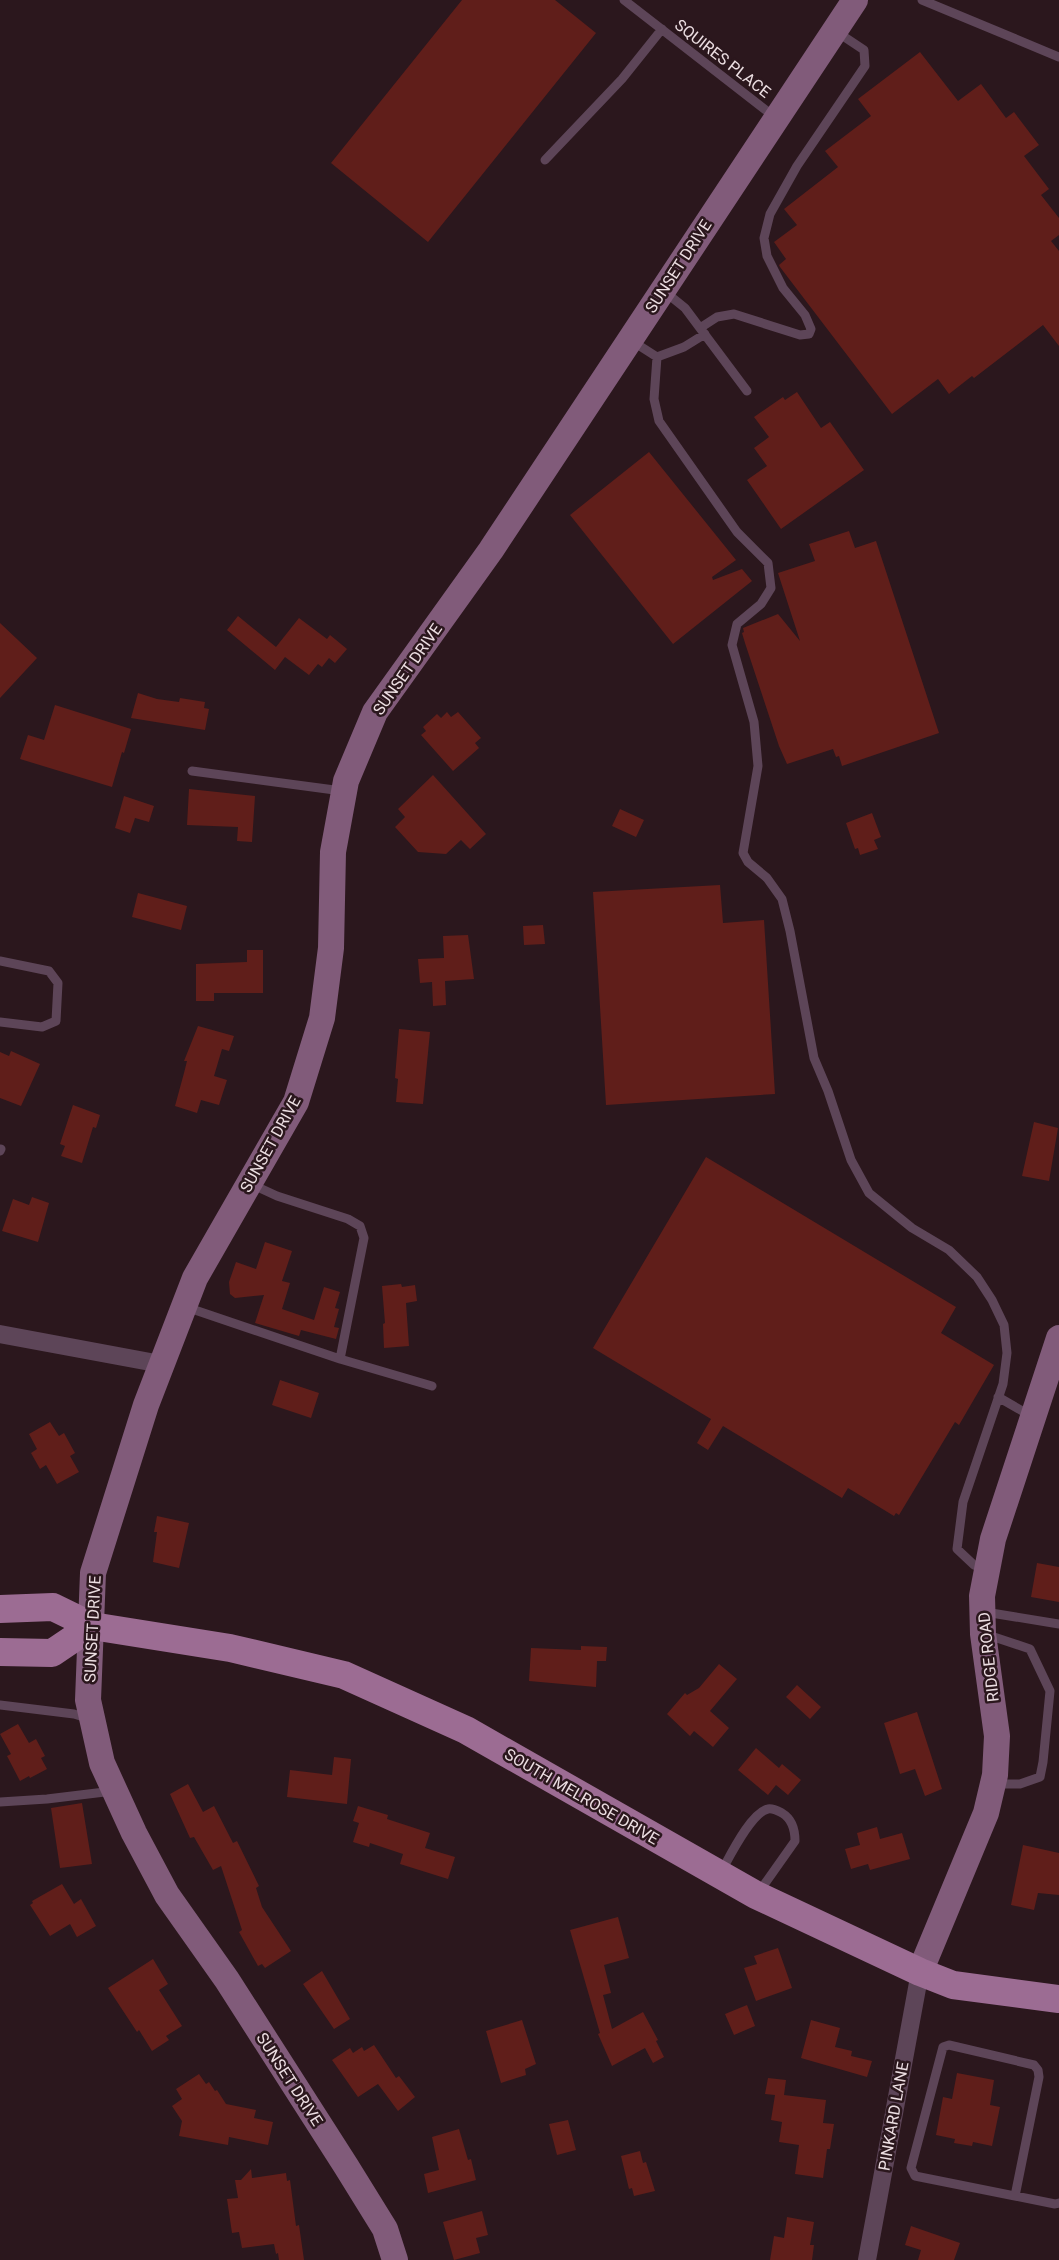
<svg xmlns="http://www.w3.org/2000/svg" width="1059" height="2260" viewBox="0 0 1059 2260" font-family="Roboto,sans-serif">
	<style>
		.building { fill: #601e1a }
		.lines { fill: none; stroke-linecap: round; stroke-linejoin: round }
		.lane { stroke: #5d4558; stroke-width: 9 }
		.street { stroke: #5d4558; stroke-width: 18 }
		.secondary { stroke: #815b7a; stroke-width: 26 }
		.primary { stroke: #9c6c93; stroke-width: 28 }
		.labels { text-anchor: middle; stroke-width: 5; stroke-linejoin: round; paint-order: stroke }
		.street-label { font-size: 16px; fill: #ecdee2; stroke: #2b171d }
	</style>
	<rect width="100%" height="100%" fill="#2b171d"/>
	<path class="building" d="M462 0H555L596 33 428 242 331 163Z
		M920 52 958 101 981 84 1006 118 1014 112 1039 145 1024 156 1049 189 1041 195 1059 218V235L1051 241 1059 251V346L1043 325 974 378 972 376 949 394 938 379 892 414 780 267 779 265 786 259 774 242 797 225 784 209 838 167 825 151 871 116 858 99Z
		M797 392 821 428 830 422 864 470 781 529 747 480 767 466 754 448 769 437 754 417 783 397 785 400Z
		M649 452 736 560 712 577 713 580 742 569 752 581 673 644 570 515Z
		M849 531 855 548 876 541 939 733 842 766 839 756 836 757 833 749 787 764 779 746 745 643 742 633 744 632 743 628 778 614 800 641 778 573 815 561 809 544Z
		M238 616 276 647 299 618 327 639 330 635 347 649 335 663 329 658 322 667 318 664 309 675 285 657 275 670 227 630Z
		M0 623 37 658 0 698Z
		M138 693 157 699 179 702 180 698 205 702 204 708 209 709 205 730 131 718Z
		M55 705 131 729 124 753 122 752 112 787 20 759 28 735 44 740Z
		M447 712 451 717 458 712 481 738 475 743 479 748 453 771 421 735 426 731 423 727 437 714 441 718Z
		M433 775 486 834 470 849 461 840 446 854 418 852 395 827 405 817 398 809Z
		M189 789 255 796 252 842 237 841 238 827 187 825Z
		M124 796 154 806 149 822 135 818 130 833 115 828Z
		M620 809 644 820 636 837 612 826Z
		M872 813 881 837 874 840 878 849 860 855 858 848 855 849 846 823Z
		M720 885 723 923 764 920 775 1094 606 1105 593 892Z
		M138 893 187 906 181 930 132 917Z
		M543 925 545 944 524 945 523 926Z
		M468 935 474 979 445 981 446 1005 433 1006 432 982 420 983 418 959 444 958 443 936Z
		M247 950H263V993H214V1001H196V964L247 962Z
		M198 1026 234 1036 229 1051 222 1049 214 1076 227 1080 219 1105 201 1100 197 1113 175 1106 184 1073 187 1061H184Z
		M399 1029 430 1032 423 1104 396 1102 398 1079 395 1078Z
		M11 1051 40 1064 21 1106 0 1098V1052L9 1056Z
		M73 1105 100 1115 96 1128 93 1127 82 1163 61 1156 65 1146 60 1144Z
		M1034 1122 1058 1128 1049 1181 1022 1176Z
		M706 1157 956 1307 941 1333 994 1365 959 1425 955 1422 899 1515 896 1513 894 1516 848 1488 842 1498 723 1426 708 1450 697 1443 711 1419 593 1348Z
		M32 1197 49 1203 38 1242 2 1231 13 1199 29 1205Z
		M265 1242 292 1251 282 1281 290 1283 282 1309 314 1320 324 1287 340 1292 335 1308 339 1309 334 1327 339 1328 336 1339 301 1330 299 1336 255 1323 264 1295 235 1298 230 1294 229 1282 236 1262 256 1269Z
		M401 1284 402 1287 415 1285 417 1301 406 1303 409 1346 384 1348 383 1324 385 1323 382 1286Z
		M280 1380 319 1393 311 1418 272 1405Z
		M50 1422 59 1436 64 1433 75 1453 70 1456 79 1472 57 1484 46 1465 40 1469 31 1453 37 1449 29 1434Z
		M157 1516 189 1523 179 1568 153 1562 157 1532H154Z
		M1037 1563 1059 1567V1602L1031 1597Z
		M581 1646 607 1647 606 1661H597L596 1687 529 1681 531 1648 581 1650Z
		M719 1664 737 1679 710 1711 729 1728 713 1747 694 1731 690 1736 667 1714 685 1693 687 1695 699 1688Z
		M797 1685 821 1707 810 1719 786 1697Z
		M917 1712 942 1789 925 1796 915 1769 900 1774 884 1723Z
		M18 1724 29 1743 36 1739 45 1756 41 1758 47 1769 30 1778 29 1776 20 1781 7 1756 11 1754 0 1734Z
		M756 1748 779 1768 782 1764 801 1780 788 1795 776 1785 768 1795 738 1770Z
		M334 1757 351 1759 347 1804 287 1797 290 1770 332 1775Z
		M188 1784 203 1812 214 1806 233 1843 237 1841 259 1886 256 1888 262 1907 291 1951 265 1968 262 1964 258 1966 239 1932 242 1930 221 1866 213 1870 194 1837 190 1838 170 1794Z
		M82 1803 92 1864 60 1868 51 1808Z
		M358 1806 388 1815 387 1819 430 1833 425 1848 455 1857 448 1879 400 1864 403 1854 370 1843 369 1847 353 1842 359 1823 353 1821Z
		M877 1827 880 1839 902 1833 910 1859 870 1870 868 1864 851 1869 845 1849 860 1845 857 1833Z
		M1023 1845 1059 1853V1895L1038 1893 1034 1910 1011 1905Z
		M62 1884 74 1904 81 1899 96 1926 77 1937 70 1924 50 1936 30 1905 33 1903 32 1901Z
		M618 1917 629 1958 604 1965 611 1993 603 1995 612 2029 643 2012 658 2040 656 2041 664 2057 653 2063 645 2048 612 2066 598 2034 600 2033 570 1930Z
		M778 1948 792 1988 756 2001 744 1968 757 1964 754 1956Z
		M153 1959 168 1984 159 1990 182 2026 166 2036 169 2040 152 2051 139 2030 137 2032 108 1988Z
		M322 1971 350 2019 334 2029 303 1984Z
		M747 2005 755 2026 734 2035 725 2014Z
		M522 2020 536 2064 525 2069 526 2075 501 2083 486 2031Z
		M811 2020 840 2028 835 2047 852 2051 851 2056 872 2061 867 2077 801 2058Z
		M374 2045 396 2078 399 2076 415 2097 398 2111 378 2084 358 2097 332 2060 350 2048 353 2053 362 2047 364 2051Z
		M957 2073 994 2080 990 2105 1000 2107 992 2146 973 2142 972 2146 954 2143 955 2139 936 2135 943 2097 952 2099Z
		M199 2074 206 2084 209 2082 215 2091 217 2090 226 2104 256 2110 254 2118 273 2122 268 2145 229 2137 228 2145 179 2136 182 2121 172 2106 182 2099 176 2089Z
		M768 2078 786 2080 784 2095 826 2100 823 2123 834 2124 830 2149H827L823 2178 795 2174 799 2145 779 2142 782 2122 771 2120 775 2095 765 2094Z
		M568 2120 576 2150 557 2155 549 2124Z
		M459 2129 468 2160 471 2159 476 2180 428 2193 424 2174 439 2170 432 2137Z
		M640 2151 643 2163 646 2162 655 2191 634 2196 632 2188 629 2189 621 2156Z
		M251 2169 252 2178 286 2173 287 2181 290 2180 296 2226 299 2225 304 2260H279L278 2253 276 2254 274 2244 242 2248 239 2232 232 2233 227 2199 238 2198 235 2180H241Z
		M482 2211 488 2235 476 2238 480 2253 454 2260 443 2222Z
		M787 2217 814 2222 810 2245H814L812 2260H770L774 2236 784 2238Z
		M911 2226 960 2243 954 2260H918L921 2250 905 2245Z"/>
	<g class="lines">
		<path class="lane" d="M624 0 776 118
			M922 0 1059 57
			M545 160 622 79 662 29
			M664 291 685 308 747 391
			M700 328 717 317 734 314 800 335 809 334 811 329 805 315 783 288 767 256 764 238 770 214 797 166 865 66 864 50 837 32
			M632 341 657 357 684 347 705 334
			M657 357 654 399 659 421 737 532 768 563 771 588 761 604 737 624 732 645 754 722 758 766 743 853 748 862 767 878 782 899 790 931 814 1058 828 1091 851 1160 869 1193 912 1228 949 1250 977 1277 992 1300 1004 1325 1007 1353 1003 1384 963 1502 957 1549 974 1565 985 1569
			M192 771 342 791
			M0 961 49 971 58 983 56 1021 42 1027 0 1022
			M0 1151 1 1149
			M251 1184 277 1196 348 1219 360 1226 364 1238 340 1359
			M186 1307 340 1359 432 1386
			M998 1397 1031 1416
			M985 1612 1059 1624
			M985 1634 1030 1649 1050 1691 1043 1762 1040 1777 1020 1784H996
			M0 1705 74 1714 90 1719
			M0 1802 47 1799 113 1791
			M721 1872C729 1858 751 1812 768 1809 773 1808 778 1811 782 1813 792 1819 795 1829 795 1841L759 1892
			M1015 2196 1039 2077 1038 2070 1034 2065 949 2045 943 2047 911 2168 915 2176 1055 2204 1059 2203"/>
		<path class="street" d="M0 1334 161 1364
			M867 2260 920 1972"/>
		<path class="secondary" d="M920 1972 986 1813 995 1775 997 1736 983 1634 982 1596 993 1539 1059 1338
			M395 2260 385 2229 346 2166 227 1980 167 1895 134 1833 102 1763 88 1700 93 1573 146 1405 195 1278 296 1102 322 1018 331 948 333 852 346 781 375 712 491 550 855 0"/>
		<path class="primary" d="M0 1609 53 1607 92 1626 230 1648 344 1675 466 1730 756 1895 920 1972 953 1985 1059 1999
			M0 1652 52 1653 92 1626"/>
	</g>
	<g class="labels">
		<g class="street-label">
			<text transform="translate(723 58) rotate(38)" y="6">SQUIRES PLACE</text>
			<text transform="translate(678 266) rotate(-57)" y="6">SUNSET DRIVE</text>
			<text transform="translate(407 669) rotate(-55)" y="6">SUNSET DRIVE</text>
			<text transform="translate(270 1144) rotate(-61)" y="6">SUNSET DRIVE</text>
			<text transform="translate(92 1629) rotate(-87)" y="6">SUNSET DRIVE</text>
			<text transform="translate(988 1657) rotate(-96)" y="6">RIDGE ROAD</text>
			<text transform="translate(582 1796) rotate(30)" y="6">SOUTH MELROSE DRIVE</text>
			<text transform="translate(290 2079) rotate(57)" y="6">SUNSET DRIVE</text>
			<text transform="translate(893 2116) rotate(-80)" y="6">PINKARD LANE</text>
		</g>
	</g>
</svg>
